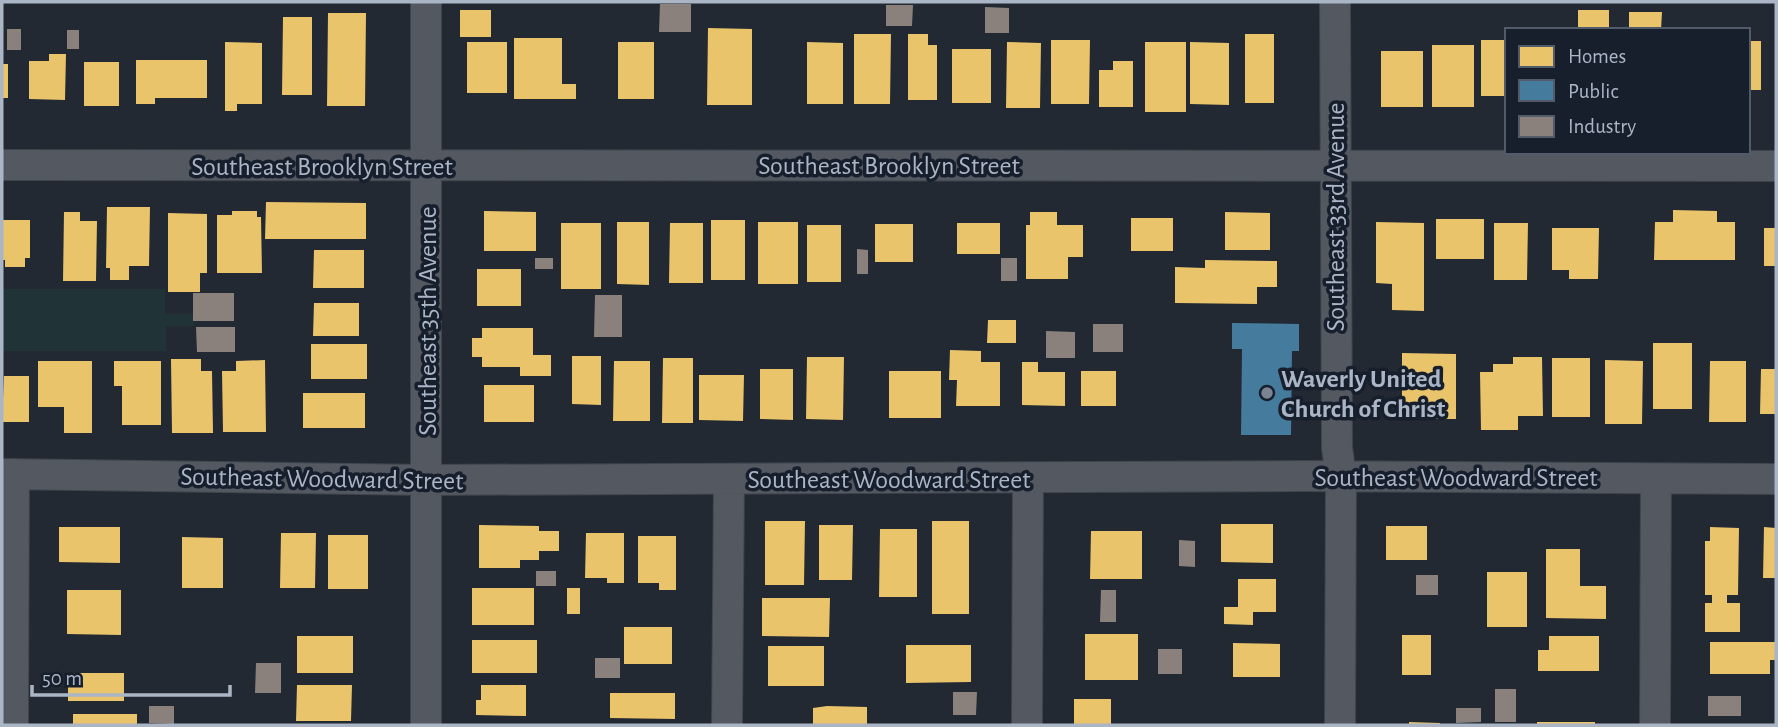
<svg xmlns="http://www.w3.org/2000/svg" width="1778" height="727" viewBox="0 0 1778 727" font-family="'Alegreya Sans',sans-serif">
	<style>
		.green { fill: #203438 }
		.homes { fill: #e9c46a }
		.public { fill: #457b9d }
		.industry { fill: #8a817c }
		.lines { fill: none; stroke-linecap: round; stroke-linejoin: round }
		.street-casing { stroke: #3f444b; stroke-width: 32 }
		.street { stroke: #535861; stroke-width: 30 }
		.poi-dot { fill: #7b8492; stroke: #171f2d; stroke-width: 2.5 }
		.labels { text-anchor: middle; stroke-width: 7; stroke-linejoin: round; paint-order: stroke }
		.street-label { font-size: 26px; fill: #aab5c6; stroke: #171f2d }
		.poi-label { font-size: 26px; font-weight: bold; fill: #aab5c6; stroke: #171f2d; text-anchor: start }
	</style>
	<rect width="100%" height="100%" fill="#232932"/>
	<path class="green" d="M2 289H165V314H194V326H166V351H2Z"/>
	<path class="homes" d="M460 10H491V37H460Z
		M1578 10H1609V30H1578Z
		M1629 12H1662L1661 30H1629Z
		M328 13H366L365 106H327Z
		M283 17H312V95H282Z
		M708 28 752 29V105H707Z
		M854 34H891L890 104H854Z
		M908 34H928V45H937V100H908Z
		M1245 34H1274V103H1245Z
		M514 38H562V84H576V99H514Z
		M1051 40H1090L1089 104H1051Z
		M1481 40H1507V96H1481Z
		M1748 41H1761V90H1748Z
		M225 42 262 43V104H237V111H225Z
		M467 42H507V93H467Z
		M618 42H654V99H618Z
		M807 42 843 43V104H807Z
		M1007 42 1041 43 1040 108H1006Z
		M1145 42H1186V112H1145Z
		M1190 42 1229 43V105L1190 104Z
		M1432 45H1474V107H1432Z
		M952 49H991V103H952Z
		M1381 51H1423V107H1381Z
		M49 54H66L65 100 29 99V61H49Z
		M136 60H207V98H155V104H136Z
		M1113 61H1133V107H1099V70H1113Z
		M84 62H119V106H84Z
		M2 64H8V98H2Z
		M266 202 366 203V239H265Z
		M107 207H150L149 266H129V280H110V268H106Z
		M1673 210 1717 211V222H1735V260H1654L1655 222H1673Z
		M232 211H257V217H261L262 273H217V215H232Z
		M484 211 536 212V251H484Z
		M64 212H80V221H97L96 281H63Z
		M1030 212H1057V225H1083V257H1068V279H1026V225H1030Z
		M1225 212 1270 213V250H1225Z
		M168 213 207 214V273H200V292H168Z
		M1131 218H1173V251H1131Z
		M1436 219H1484V259H1436Z
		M2 220H30V258H25V267H5V260H2Z
		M711 220H745V280H711Z
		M617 222H649V285L617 284Z
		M758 222H798V284H758Z
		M1376 222 1424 223V311L1392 310V284L1376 283Z
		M561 223H601V289H561Z
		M670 223H703V283H669Z
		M957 223H1000V254H957Z
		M1494 223H1528L1527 280H1494Z
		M875 224H913V262H875Z
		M807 225H841V282H807Z
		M1552 228H1599L1598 279H1569V270H1552Z
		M1764 228H1776V266H1764Z
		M314 250H364V288H313Z
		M1205 260 1277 261V287H1257V304L1175 303V267L1205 268Z
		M477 269H521V306H477Z
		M314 303H359V336H313Z
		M988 320H1016V343H987Z
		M482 328H533V355H551V376H520V367H482V357H472V338H482Z
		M1653 343H1692V409H1653Z
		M311 344H367V379H311Z
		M950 350 981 351V362H1000V406H956L957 380H949Z
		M1402 353 1456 354V419H1402Z
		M572 356H601V405L572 404Z
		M807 357H844L843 420 806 419Z
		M1513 357H1542L1543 416H1518V430H1481L1480 372H1493V364H1513Z
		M663 358H693V423H662Z
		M1552 358H1590V417H1552Z
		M171 359H201V371H212L213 433H172Z
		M265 360 266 432H223L222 371H236V361Z
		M1605 360 1643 361 1642 424H1605Z
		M38 361H92V433H64V407H38Z
		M114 361H161V425H122V386H114Z
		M614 361H650V421H613Z
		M1710 361H1746V422H1709Z
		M1022 362H1038V372H1065V406L1022 405Z
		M760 369H793V420L760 419Z
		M1761 369H1776V414H1760Z
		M889 371H941V418H889Z
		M1081 371H1116V406H1081Z
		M699 375H744L743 421 699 420Z
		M4 376H29V422H2Z
		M484 385H534V422H484Z
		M303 393H365V428H303Z
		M765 521H805L804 585H765Z
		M932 521H969V614H932Z
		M1221 524H1273V563L1221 562Z
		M479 525 539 526V531H559V551H539V560H520V568H479Z
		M819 525H853L852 580H819Z
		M1386 526H1427V560H1386Z
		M59 527H120V563L59 562Z
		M1710 527 1739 528 1738 595H1727V603H1740V632H1705V603H1712V595H1705V541H1710Z
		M1764 527 1776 528V578H1763Z
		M880 529H917V597H879Z
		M1091 531H1142V579H1090Z
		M281 533H316L315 588H280Z
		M586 533H624V583H607V578H585Z
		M328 535H368V589H328Z
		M638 536H676V590H659V583H638Z
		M182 537 223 538V588H182Z
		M1546 549H1580V586H1606V619L1546 618Z
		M1487 572H1527V627H1487Z
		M1238 579H1276V612H1253V625L1224 624V607H1238Z
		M472 588H534V625H472Z
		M567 588H580V614H567Z
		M67 590H121V635L67 634Z
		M762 598H830L829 637 762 636Z
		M624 627H672V664H624Z
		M1085 634H1138V680H1085Z
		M1402 635H1431V675H1402Z
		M297 636H353V673H297Z
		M1549 636H1599V671H1538V650H1549Z
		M472 640H537V673H472Z
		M1710 642H1776V660H1770V674H1710Z
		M1233 643 1280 644V677H1233Z
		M906 645H971V682L906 683Z
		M768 646H824V686H768Z
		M68 673H124V701H68Z
		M297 685H352L351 721H296Z
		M481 685H526V716L476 715V700H481Z
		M610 693H675V719L610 718Z
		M1074 699H1111V725H1074Z
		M827 706 867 707V725H813V708Z
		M73 714H137V725H73Z
		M1409 722 1440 723V725H1409Z
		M1537 722H1595V725H1537Z"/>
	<path class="public" d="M1232 323 1299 324V351H1292L1291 435H1241L1242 349H1232Z"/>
	<path class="industry" d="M660 4H691V32H659Z
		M886 5H913L912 26H886Z
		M985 7 1009 8V33H985Z
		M7 29H21V50H7Z
		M67 30H79V49H67Z
		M857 249 868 250V274H857Z
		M535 258H553V269H535Z
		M1001 258H1017V281H1001Z
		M193 293H234V321H193Z
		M595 295H622V337H594Z
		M1093 324H1123V352H1093Z
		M196 327H235V352H197Z
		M1046 331 1075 332V358H1046Z
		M1179 540 1195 541V567L1179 566Z
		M536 571H556V586H536Z
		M1416 575H1438V595H1416Z
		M1101 590H1116V622H1100Z
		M1158 649H1182V674H1158Z
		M595 658H620V678H595Z
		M256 663H281V693H255Z
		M1495 689H1516V722H1495Z
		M953 692H977L976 715H953Z
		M1708 696H1741V716H1708Z
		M149 706H174V724L149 723Z
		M1456 708H1481V722L1456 723Z"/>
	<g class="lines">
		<g class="street-casing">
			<path id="street" d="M426 2V725
				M1335 2 1337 448 1341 476 1340 725
				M2 165 1776 166
				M2 474 427 480 1304 476 1776 479
				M13 725 14 474
				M727 725 729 479
				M1027 725 1028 479
				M1655 725 1656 479"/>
		</g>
		<use href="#street" class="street"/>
	</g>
	<circle class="poi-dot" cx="1267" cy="393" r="7"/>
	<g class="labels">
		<g class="street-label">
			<text x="889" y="174">Southeast Brooklyn Street</text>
			<text x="322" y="175">Southeast Brooklyn Street</text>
			<text transform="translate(1335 217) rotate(-90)" y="9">Southeast 33rd Avenue</text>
			<text transform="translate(427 321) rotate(-90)" y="9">Southeast 35th Avenue</text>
			<text x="1456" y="486">Southeast Woodward Street</text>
			<text transform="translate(322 478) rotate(1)" y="9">Southeast Woodward Street</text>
			<text x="889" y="488">Southeast Woodward Street</text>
		</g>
		<g class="poi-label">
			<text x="1281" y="387">Waverly United<tspan x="1281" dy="30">Church of Christ</tspan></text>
		</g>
	</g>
	<rect width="1778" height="727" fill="none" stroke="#aab5c6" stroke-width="7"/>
	<rect x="1505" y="28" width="245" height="126" fill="#171f2d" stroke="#525b6a" stroke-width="2"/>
	<rect x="1519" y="46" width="35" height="21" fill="#e9c46a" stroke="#525b6a" stroke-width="2"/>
	<text x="1568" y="63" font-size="21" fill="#aab5c6">Homes</text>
	<rect x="1519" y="80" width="35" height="21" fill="#457b9d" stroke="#525b6a" stroke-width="2"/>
	<text x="1568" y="98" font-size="21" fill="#aab5c6">Public</text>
	<rect x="1519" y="116" width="35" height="21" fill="#8a817c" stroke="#525b6a" stroke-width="2"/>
	<text x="1568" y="133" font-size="21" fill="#aab5c6">Industry</text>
	<path d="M32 685v10h198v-10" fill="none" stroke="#aab5c6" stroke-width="3.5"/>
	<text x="42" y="685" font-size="21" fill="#aab5c6" stroke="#171f2d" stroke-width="5" paint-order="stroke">50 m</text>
</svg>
